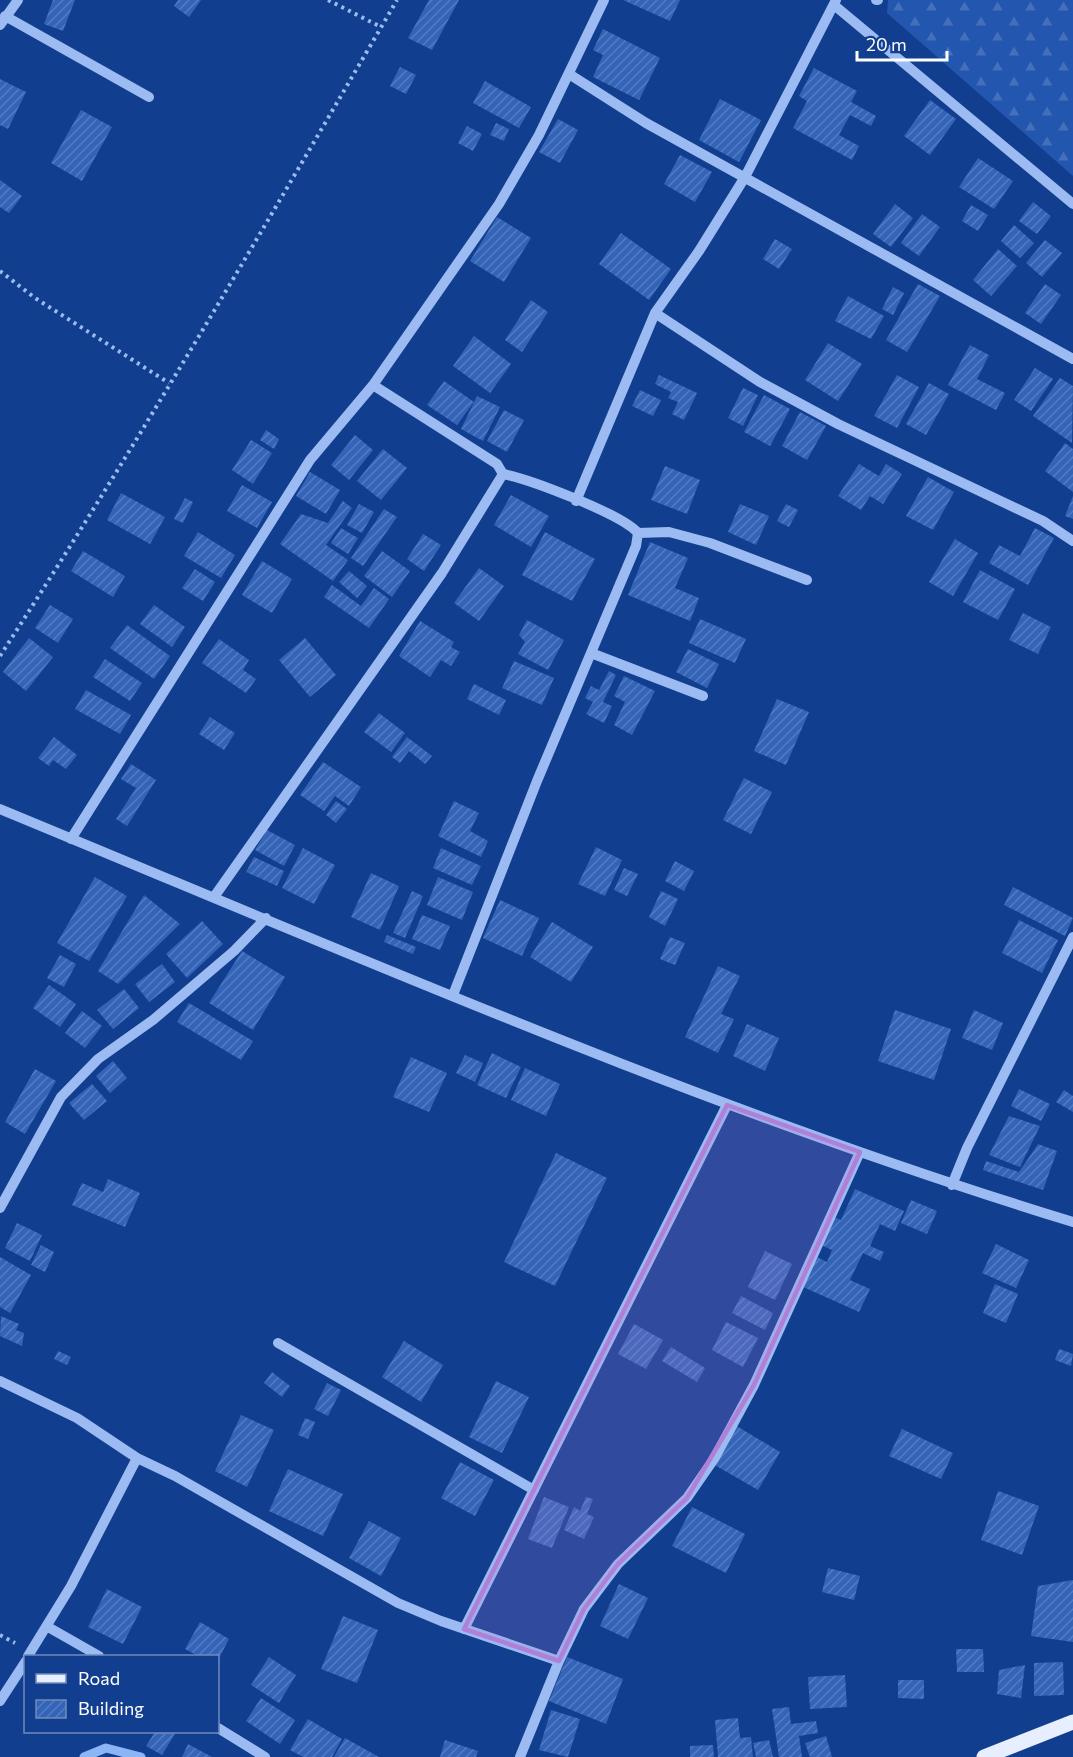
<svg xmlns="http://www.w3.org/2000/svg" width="1073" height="1757" viewBox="0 0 1073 1757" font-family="Commissioner,sans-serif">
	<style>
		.forest { fill: url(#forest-firs) }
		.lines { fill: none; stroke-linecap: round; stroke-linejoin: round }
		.stream { stroke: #8cb5f6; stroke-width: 9 }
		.building { fill: url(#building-hatch) }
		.path { stroke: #9bbbf2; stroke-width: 4; stroke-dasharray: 3 4.5; stroke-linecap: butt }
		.minor { stroke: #9bbbf2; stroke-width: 10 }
		.major { stroke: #e6eeff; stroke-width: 15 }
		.marked { fill: #b080d9; fill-opacity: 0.2; stroke: #b080d9; stroke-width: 4.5; stroke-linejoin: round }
	</style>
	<defs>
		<pattern id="forest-firs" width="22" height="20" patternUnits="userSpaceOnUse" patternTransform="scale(1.5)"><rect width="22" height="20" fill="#2356ae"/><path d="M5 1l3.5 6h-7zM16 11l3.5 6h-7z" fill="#446fba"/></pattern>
		<pattern id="building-hatch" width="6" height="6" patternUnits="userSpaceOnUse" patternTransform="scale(1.5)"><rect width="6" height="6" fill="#3464b7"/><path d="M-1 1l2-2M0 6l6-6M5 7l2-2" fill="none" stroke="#527bc2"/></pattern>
	</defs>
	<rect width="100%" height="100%" fill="#113e8f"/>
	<path class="forest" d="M888 0H1073V176L887 13Z"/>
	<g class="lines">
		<path class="stream" d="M84 1757 106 1748 141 1757"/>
	</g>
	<path class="building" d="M53 0H75L63 31 44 24Z
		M178 0H201L189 17 174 6Z
		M429 0H459L432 50 408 38Z
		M623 0H680L670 21Z
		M603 29 660 58 639 100 593 77 603 55 593 50Z
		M400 67 416 75 406 94 390 86Z
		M814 68 857 91 851 102 876 116 871 126 850 115 839 135 859 146 852 160 793 128 807 101 799 96Z
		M0 79 26 92 8 129 0 125Z
		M485 81 531 107 519 128 473 103Z
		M720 99 761 120 739 162 699 140Z
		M930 100 956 119 930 155 904 136Z
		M81 110 112 127 82 181 51 163Z
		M558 119 578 130 560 163 539 152Z
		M496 123 509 129 504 141 490 135Z
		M467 126 482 134 473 151 458 143Z
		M680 155 712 172 695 202 664 184Z
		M978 158 1013 181 994 209 959 187Z
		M0 180 22 196 9 213 0 207Z
		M1033 202 1051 216 1037 234 1019 221Z
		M895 204 913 218 891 247 873 234Z
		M971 205 988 215 978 231 962 221Z
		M922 214 940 227 919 256 901 243Z
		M497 217 531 238 504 282 470 261Z
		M1014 225 1034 243 1020 258 1001 241Z
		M621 233 671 269 649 300 599 264Z
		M775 239 792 249 779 269 763 259Z
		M1045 240 1062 253 1042 277 1026 263Z
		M998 249 1017 266 991 296 973 280Z
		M918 284 940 296 907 352 886 340Z
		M1045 284 1061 295 1041 324 1025 313Z
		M893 287 904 293 893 315 882 309Z
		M848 296 884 316 871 339 835 321Z
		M531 300 548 312 522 352 505 340Z
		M474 336 511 364 490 393 453 366Z
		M828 343 862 364 838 401 805 380Z
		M970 345 989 355 977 379 1005 393 996 410 948 385Z
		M1035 368 1053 379 1031 411 1014 400Z
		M659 375 697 393 684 420 672 414 678 402 668 398 671 392 655 384Z
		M897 375 919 387 897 428 874 416Z
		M1060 378 1073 386 1072 443 1033 416Z
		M444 381 474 402 457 425 427 405Z
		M929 383 949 394 926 435 906 424Z
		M743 388 758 395 743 426 728 418Z
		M640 390 661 400 653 416 632 406Z
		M764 395 790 409 770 446 744 432Z
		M477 396 500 407 483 441 461 429Z
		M504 410 524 420 507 452 487 441Z
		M800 412 826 426 807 460 782 446Z
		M266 430 279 439 274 449 260 440Z
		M355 435 373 450 349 480 331 465Z
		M251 440 272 453 253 484 232 470Z
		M1065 443 1073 449V492L1045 471Z
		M383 449 407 468 381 500 357 481Z
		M859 464 879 476 886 464 902 474 883 504 870 496 861 510 838 496Z
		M665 466 700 480 687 514 651 500Z
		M310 472 340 490 326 514 296 496Z
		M928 477 954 492 933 530 906 516Z
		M242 485 272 502 257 528 227 511Z
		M121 493 165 517 150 544 107 520Z
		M511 495 549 516 531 547 494 525Z
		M1073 496V519L1065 516Z
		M185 498 193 502 183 523 174 519Z
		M343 501 352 508 326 545 348 560 333 581 280 544 301 514 328 523Z
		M359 504 374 512 362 533 347 525Z
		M740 504 769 516 756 545 728 532Z
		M786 504 798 510 789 527 777 521Z
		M384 509 397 517 363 566 351 558Z
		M341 528 358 538 348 554 331 543Z
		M1035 528 1054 538 1028 585 989 563 999 545 1020 556Z
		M198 532 235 555 221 578 184 556Z
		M545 532 595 559 572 601 522 575Z
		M423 534 441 545 424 571 407 559Z
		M955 539 978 553 953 596 929 582Z
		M650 542 688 558 675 588 699 598 690 621 628 595Z
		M83 551 125 576 113 597 71 571Z
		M382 551 410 571 392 597 364 576Z
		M262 561 292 579 272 613 242 595Z
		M479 568 504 586 479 621 454 603Z
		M195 569 215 582 203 601 182 588Z
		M980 570 1015 589 998 620 963 602Z
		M349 571 367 586 357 598 339 582Z
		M332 585 361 606 374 588 389 599 369 628 324 597Z
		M50 605 73 619 58 643 35 628Z
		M154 605 185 627 172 647 140 624Z
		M1023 613 1051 627 1038 654 1009 640Z
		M700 619 746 639 735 663 689 643Z
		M527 620 564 640 548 670 518 654 525 642 519 635Z
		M420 621 454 642 451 647 460 652 451 666 441 660 430 677 399 656Z
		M127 625 170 656 154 679 110 648Z
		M29 638 53 657 26 691 3 672Z
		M305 638 336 675 310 697 279 660Z
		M219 639 249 660 243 670 256 679 246 693 202 663Z
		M688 649 719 664 707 688 676 672Z
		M105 659 142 683 130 701 93 677Z
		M514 661 554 678 542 705 502 688Z
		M609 671 616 675 603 702 612 706 604 723 586 714 593 702 585 698 591 686 599 690Z
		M624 676 655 691 632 735 614 725 625 702 614 696Z
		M474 684 506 700 499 715 467 699Z
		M86 690 131 715 120 734 75 709Z
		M777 699 809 712 786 765 754 751Z
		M379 713 405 733 391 752 364 732Z
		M210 717 235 733 224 750 199 734Z
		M54 737 77 755 66 769 53 760 49 766 38 758Z
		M407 737 432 756 425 764 409 751 400 763 392 757Z
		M323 762 361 787 349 806 335 796 324 811 300 795Z
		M131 764 156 780 127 826 116 819 136 788 121 779Z
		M744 778 772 792 751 834 723 820Z
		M336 801 347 809 336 823 326 815Z
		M454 801 479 813 470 831 488 841 481 857 438 836Z
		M267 830 295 845 284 866 255 850Z
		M596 847 622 860 605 896 578 884Z
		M303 848 335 865 314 904 282 888Z
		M441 848 481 866 472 885 433 868Z
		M254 857 284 871 277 886 246 872Z
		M675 861 694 871 684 891 665 881Z
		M624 868 638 874 627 896 614 890Z
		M371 873 399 886 380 930 351 917Z
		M95 877 127 896 89 961 57 943Z
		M438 877 473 892 462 920 427 905Z
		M1013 887 1073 918 1065 936 1004 905Z
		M412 891 423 896 405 938 393 933Z
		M661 891 678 899 665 926 649 917Z
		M144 895 180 924 118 984 98 971Z
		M500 900 539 918 522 956 483 938Z
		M422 915 450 926 440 950 412 939Z
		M1019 920 1058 940 1042 973 1002 953Z
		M202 921 223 944 187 978 166 954Z
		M552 922 593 947 571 982 530 957Z
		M387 935 416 947 413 954 384 942Z
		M670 937 685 943 675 965 660 959Z
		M242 951 285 977 253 1030 209 1003Z
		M60 955 76 964 64 987 47 978Z
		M162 964 175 982 149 1002 135 984Z
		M718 966 740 976 721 1014 734 1019 718 1053 685 1037Z
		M49 985 76 1004 60 1027 33 1008Z
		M124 989 139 1008 113 1029 97 1010Z
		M189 1003 253 1041 241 1060 177 1022Z
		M895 1010 951 1029 934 1080 878 1061Z
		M974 1010 1003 1023 992 1050 962 1038Z
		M82 1011 102 1026 85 1048 65 1033Z
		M747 1024 779 1038 765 1071 733 1056Z
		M492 1053 521 1067 506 1098 477 1085Z
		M465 1055 483 1063 475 1082 456 1073Z
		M411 1057 447 1073 429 1112 393 1097Z
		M113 1061 127 1078 110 1093 96 1076Z
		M525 1068 560 1084 546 1116 511 1100Z
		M35 1069 56 1081 25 1134 5 1122Z
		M92 1084 107 1101 84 1120 69 1103Z
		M1019 1089 1050 1104 1041 1121 1011 1106Z
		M1064 1090 1073 1096V1112L1056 1102Z
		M1009 1116 1040 1126 1020 1167 989 1155Z
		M1038 1144 1057 1151 1043 1190 983 1170 986 1161 1019 1172Z
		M556 1153 607 1178 555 1286 504 1262Z
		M108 1179 140 1193 125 1227 72 1205 82 1183 103 1192Z
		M855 1189 904 1211 895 1231 880 1224 870 1246 884 1252 880 1261 863 1253 850 1280 870 1289 859 1312 801 1286 815 1256 827 1262 832 1250 821 1245 834 1217 841 1220Z
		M911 1200 937 1211 927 1234 901 1223Z
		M17 1223 42 1235 30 1261 5 1248Z
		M996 1244 1029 1260 1016 1288 982 1273Z
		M41 1245 54 1252 45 1272 31 1265Z
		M765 1251 792 1264 775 1300 748 1287Z
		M0 1257 31 1275 10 1313 0 1307Z
		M995 1284 1018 1294 1006 1323 983 1313Z
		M741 1296 773 1313 765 1330 732 1313Z
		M1 1316 19 1324 16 1330 24 1333 22 1346 0 1336Z
		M726 1322 758 1338 743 1367 712 1350Z
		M634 1324 663 1340 646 1369 618 1354Z
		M404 1341 443 1365 421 1402 382 1377Z
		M671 1347 705 1368 697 1382 662 1361Z
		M1059 1349 1073 1354 1071 1366 1055 1360Z
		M58 1351 71 1357 67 1365 54 1359Z
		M272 1372 290 1386 282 1397 264 1383Z
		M496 1381 529 1397 502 1453 469 1437Z
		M327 1383 341 1390 328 1416 314 1409Z
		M241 1415 274 1430 247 1487 215 1471Z
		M305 1418 315 1422 308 1439 298 1435Z
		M735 1425 780 1452 758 1490 713 1464Z
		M902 1429 953 1453 941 1479 889 1456Z
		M460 1462 494 1480 475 1516 441 1498Z
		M288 1469 343 1494 323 1536 269 1511Z
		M998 1491 1039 1506 1022 1555 981 1540Z
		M544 1497 569 1507 552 1548 528 1539Z
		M586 1497 593 1499 587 1514 594 1517 584 1539 564 1530 574 1507 580 1511Z
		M692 1507 745 1534 726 1573 672 1546Z
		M369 1521 401 1538 381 1576 349 1558Z
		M828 1568 860 1576 854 1600 822 1592Z
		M1073 1580V1642L1031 1636 1038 1586Z
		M619 1584 648 1598 628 1639 600 1626Z
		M107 1589 142 1607 123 1644 88 1627Z
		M343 1616 378 1630 357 1683 321 1669Z
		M200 1622 229 1639 218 1660V1656H198L185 1649Z
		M956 1649H983L984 1672H957Z
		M269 1657 296 1675 279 1703 251 1685Z
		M567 1657 623 1679 606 1724 549 1701Z
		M1063 1662 1064 1695 1034 1696V1663Z
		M1025 1665 1021 1698 997 1694 999 1670Z
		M845 1675 847 1707 810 1709 808 1677Z
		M898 1680H924V1699L898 1698Z
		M261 1698 295 1720 280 1744 246 1721Z
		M789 1707 791 1724 816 1721 818 1733 799 1736 802 1757H779L772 1709Z
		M551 1710 580 1719 568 1757 539 1750Z
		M738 1718 740 1738 751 1737 753 1757H718L715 1720Z
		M308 1719 342 1739 332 1757H303L290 1750Z
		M155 1732H176L162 1755 146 1746Z
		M826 1736 832 1757H810L805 1743Z
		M345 1738 379 1757H334Z
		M445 1740 478 1751 476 1757H440Z
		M769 1740 773 1757H756L753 1743Z
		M188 1744 212 1757H182Z
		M713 1745 714 1757H690V1746Z"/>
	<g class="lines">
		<path class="path" d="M328 0 381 27
			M0 271 35 298 169 383
			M0 656C139 442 268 221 397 0
			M0 1635 15 1643"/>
		<path class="minor" d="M876 0H878
			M834 5 1073 204
			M5 16 149 97
			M0 25 18 0
			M569 74 646 123 1073 359
			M655 313 760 382 838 424 1043 521 1073 541
			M373 385 497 464 503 474
			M576 501 655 313 699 251 745 177 836 0
			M638 533 669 532 710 543 807 580
			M591 653 703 696
			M0 809C354 955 706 1110 1073 1222
			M71 839 310 460 373 385 499 204 539 135 604 0
			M214 897 442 573 503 474C529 479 622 514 638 533L636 546 537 781 453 995
			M952 1185 967 1148 1073 937
			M0 1208 61 1097 98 1059 153 1020 234 951 266 918
			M278 1343 534 1490
			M0 1381 77 1418 137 1458 175 1476 398 1603 441 1621 559 1661
			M48 1627 99 1656
			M464 1629 727 1105
			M28 1656 71 1586 137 1458
			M0 1701 26 1661
			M218 1728 265 1757
			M520 1757 559 1661 584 1609 618 1564 687 1498 714 1459 754 1385 860 1152"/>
		<path class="major" d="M984 1757 1073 1722"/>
	</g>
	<path class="marked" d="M727 1105 860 1152 754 1385 687 1498 618 1564 584 1609 559 1661 464 1629Z"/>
	<rect x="24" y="1655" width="195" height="78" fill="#113e8f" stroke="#708bbc" stroke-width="1.5"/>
	<rect x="36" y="1674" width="30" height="9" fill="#e6eeff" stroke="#708bbc" stroke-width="1.5"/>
	<text x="78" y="1685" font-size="18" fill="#ffffff">Road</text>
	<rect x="36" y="1700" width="30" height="18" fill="url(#building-hatch)" stroke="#708bbc" stroke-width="1.5"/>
	<text x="78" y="1715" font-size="18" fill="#ffffff">Building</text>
	<path d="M857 51v9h90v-9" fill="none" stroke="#ffffff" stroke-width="3"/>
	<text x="866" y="51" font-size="18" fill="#ffffff" stroke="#113e8f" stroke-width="4.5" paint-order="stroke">20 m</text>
</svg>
